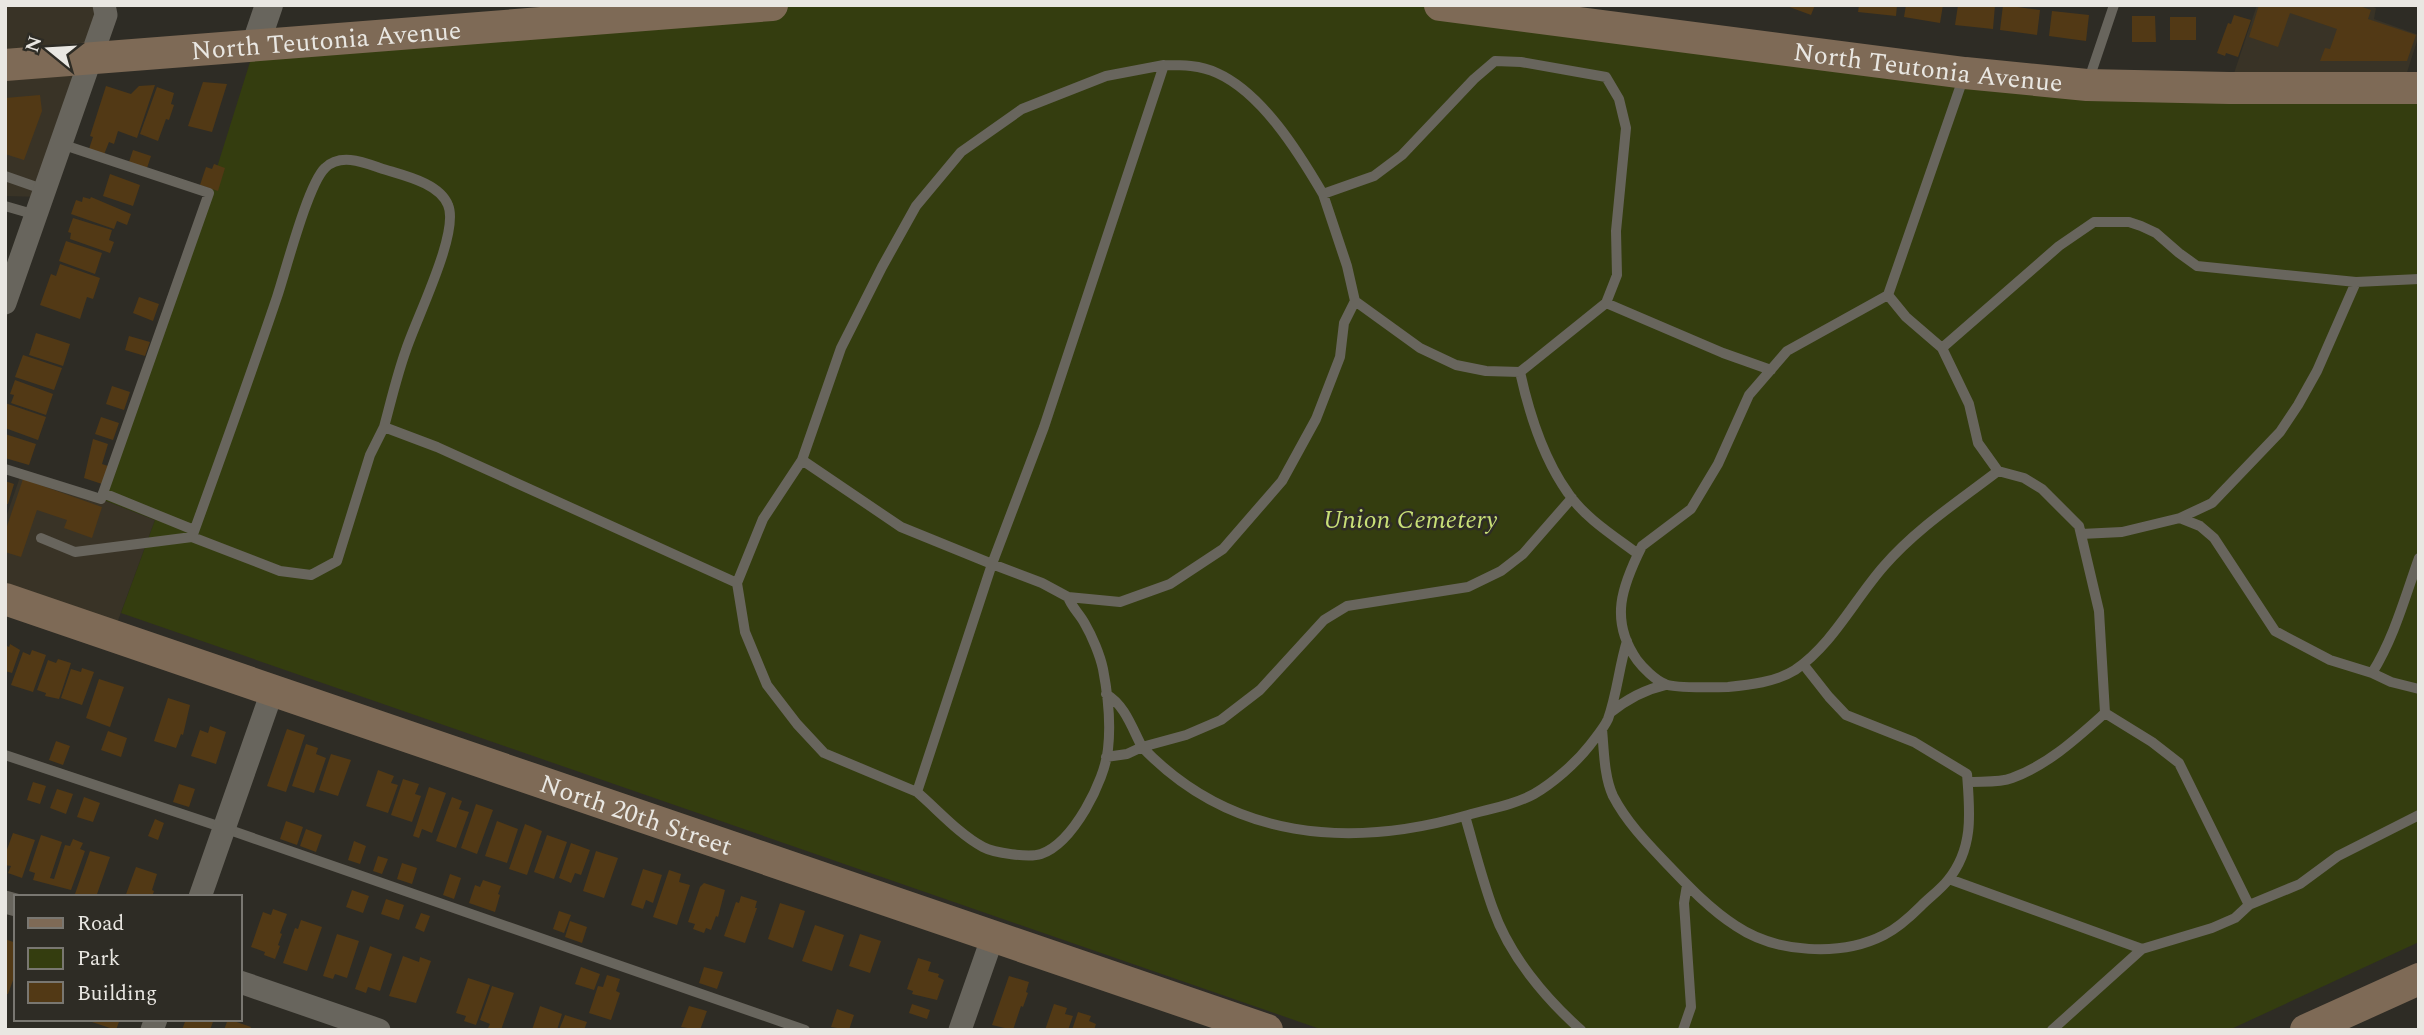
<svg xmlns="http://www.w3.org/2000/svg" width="2424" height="1035" viewBox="0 0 2424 1035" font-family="Spectral,serif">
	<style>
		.built { fill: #393326 }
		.green { fill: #343d0f }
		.building { fill: #523915 }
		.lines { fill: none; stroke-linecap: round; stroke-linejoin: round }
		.service { stroke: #68655d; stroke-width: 10 }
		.minor { stroke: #68655d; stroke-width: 23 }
		.tertiary { stroke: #68655d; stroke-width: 28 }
		.secondary { stroke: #7e6a56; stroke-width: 32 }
		.labels { text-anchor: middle; stroke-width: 5; stroke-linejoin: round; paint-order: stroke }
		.street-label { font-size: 26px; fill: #e9e7e2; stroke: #2e2c25 }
		.park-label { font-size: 26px; font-style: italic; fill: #c8df77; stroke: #2e2c25 }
	</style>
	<rect width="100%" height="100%" fill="#2e2c25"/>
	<path class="built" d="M5 5H105L42 197 5 196Z
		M2257 5H2369L2376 8 2374 19 2419 35 2402 88H2229Z
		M21 474 101 499 155 520 113 634 5 599V520Z"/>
	<path class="green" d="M772 5H1440L1965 73 2419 88V942L2229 1030H1323L121 613 155 520 101 499 209 193 255 46Z"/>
	<path class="building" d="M1784 5H1815L1811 15Z
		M1859 5H1897L1896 16 1858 12Z
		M1906 5H1943L1940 23 1904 17Z
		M1958 5H1995L1993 29 1955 25Z
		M2003 5 2040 10 2037 35 2000 30Z
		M2259 5H2357L2371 10 2368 19 2416 35 2407 61H2320L2325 48 2330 49 2337 29 2290 13 2278 47 2249 37Z
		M2052 11 2089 15 2086 41 2049 36Z
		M2234 15 2251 20 2238 57 2226 53 2225 56 2217 53 2228 23 2231 24Z
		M2132 16H2155L2156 42H2132Z
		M2170 17H2196V40H2170Z
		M203 82 227 84 212 132 188 126Z
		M155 85 137 138 118 131 114 144 109 142 103 157 88 152 93 137 90 136 106 86 131 94 139 86Z
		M157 87 174 93 171 104 174 105 169 120 166 119 158 141 140 134Z
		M40 95 42 111 24 160 5 154V98Z
		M133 150 151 156 146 171 128 165Z
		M214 164 225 168 218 191 200 185 206 167 212 169Z
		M110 174 140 185 133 206 103 196Z
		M83 197 90 199 91 197 131 214 127 225 117 221 114 229 71 214 76 200 82 202Z
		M73 218 112 230 109 240 114 242 110 253 70 239 71 233 68 232Z
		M66 241 102 253 95 274 59 261Z
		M60 264 100 278 93 299 87 297 80 319 40 305 51 274 56 276Z
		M139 297 159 304 153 321 133 313Z
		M36 333 70 344 63 366 29 355Z
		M129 336 150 342 145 356 125 350Z
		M23 355 62 368 54 390 15 377Z
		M15 380 53 394 46 415 11 403 14 395 10 394Z
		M112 386 130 392 124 410 106 404Z
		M5 403 46 417 38 440 5 428Z
		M101 417 119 423 113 440 95 434Z
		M5 434 36 444 29 465 5 458Z
		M93 439 108 444 102 464 108 466 102 484 84 478Z
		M23 479 102 507 92 538 64 528 67 520 37 510 21 557 5 552V532Z
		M5 481 14 484 8 504H5Z
		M10 644 20 650 12 673 5 671V645L9 647Z
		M32 650 46 655 33 692 11 685 23 652 30 655Z
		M58 659 71 663 59 699 45 696 46 693 37 690 48 660 56 663Z
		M82 668 94 672 82 705 61 698 71 669 81 672Z
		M99 679 124 687 110 727 86 718Z
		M168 698 190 705 183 735 181 734 176 748 154 741Z
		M210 726 226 732 216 764 191 756 200 730 208 733Z
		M287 729 305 735 286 792 267 786Z
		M108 731 127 738 121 757 101 750Z
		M56 741 70 746 63 765 49 760Z
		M306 744 318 748 316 754 326 758 314 793 292 786Z
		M331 754 351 760 338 796 319 790Z
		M378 770 394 776 391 783 398 785 388 813 366 806Z
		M403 779 419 784 415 794 421 796 412 822 391 815Z
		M33 782 46 786 40 804 27 800Z
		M179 784 195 789 189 807 173 802Z
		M429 787 446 793 432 833 422 829 419 838 413 836Z
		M57 789 73 794 66 814 50 808Z
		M84 797 100 803 93 822 77 817Z
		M452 797 462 801 459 809 469 812 456 848 436 841Z
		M476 804 493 810 477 854 461 848Z
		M155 819 164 823 158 840 148 836Z
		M286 821 303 827 297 845 280 839Z
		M497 821 518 829 507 863 485 856Z
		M525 824 542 831 527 875 509 869Z
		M306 829 322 835 316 852 300 846Z
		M13 833 35 840 22 878 8 873 11 866 5 865V855Z
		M41 835 62 842 50 878 54 879 65 845 70 846 73 839 83 843 80 849 85 851 71 890 33 880 35 873 29 871Z
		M547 835 567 842 554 879 534 872Z
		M354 841 366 846 360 864 348 860Z
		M571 843 590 850 581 875 575 873 571 883 559 878Z
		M90 851 110 857 96 897H82L75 894Z
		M596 851 618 858 604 898 583 891Z
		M378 856 388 859 382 874 373 871Z
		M402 863 417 868 412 884 397 879Z
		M136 867 157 874 152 890 154 891 152 897H125Z
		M643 869 662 875 653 903 646 900 643 909 631 905Z
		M669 870 681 874 679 882 690 885 677 925 653 917Z
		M450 874 461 878 454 899 443 895Z
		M483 880 501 886 498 894 500 895 495 912 469 903 475 885 480 887Z
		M704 883 725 890 718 917 716 916 711 930 706 928 704 933 693 929 695 924 688 922 700 887Z
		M352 890 369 896 363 913 346 907Z
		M741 896 757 901 755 908H757L745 943 724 936 736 902 739 903Z
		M386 899 404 905 399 920 381 914Z
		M780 903 805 911 793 948 768 939Z
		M273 909 287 914 280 933 282 934 278 945 280 946 275 959 264 955 265 952 251 947 263 912 271 915Z
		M559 911 571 915 564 933 553 929Z
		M421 913 430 916 424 932 415 928Z
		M301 920 322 927 307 971 283 963 295 928 298 929Z
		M570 921 587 927 582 943 565 937Z
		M815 925 844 935 832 971 802 961Z
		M337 934 359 941 347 978 335 974 333 979 323 976Z
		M860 934 881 941 870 973 849 966Z
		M5 939 16 943V972L8 994H5Z
		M370 946 392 954 380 991 368 987 366 993 355 989Z
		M403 956 419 962 420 957 431 961 416 1003 389 996Z
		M918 958 931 962 928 971 939 974 938 977 944 980 937 1000 912 994 913 991 907 989Z
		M581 967 600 974 594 990 575 984Z
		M704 967 723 972 717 989 699 983Z
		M607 975 620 979 616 991 620 993 611 1020 589 1013 598 986 603 987Z
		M1009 976 1029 982 1026 992 1028 993 1023 1007 1021 1006 1013 1030 992 1025Z
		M468 978 490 985 476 1025 464 1021 466 1016 456 1013Z
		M492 986 514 993 501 1030 488 1028 490 1024 480 1020Z
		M912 1004 930 1010 927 1019 909 1013Z
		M1054 1004 1067 1008 1065 1014 1073 1016 1068 1030H1045Z
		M540 1006 562 1014 557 1030H532Z
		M689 1006 707 1011 700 1030 681 1027Z
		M837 1009 854 1015 849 1030 831 1027Z
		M1078 1012 1091 1016 1089 1021 1096 1024 1094 1030H1072Z
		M565 1015 587 1022 584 1030H559Z
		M93 1019H120L116 1030 92 1022Z
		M186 1019H214L210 1030H182Z
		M228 1019 251 1027 250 1030H224Z"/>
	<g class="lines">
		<path class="service" d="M2088 82 2114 5
			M5 176 45 190
			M1323 194C1299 153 1262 93 1217 73 1200 65 1182 65 1164 65L1044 427 992 564 1042 583 1068 597 1120 602 1170 584 1223 549 1282 481 1316 419 1340 357 1344 323 1355 301
			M5 206 36 215
			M2356 282 2419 279
			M1888 295 1906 317 1942 348 1969 404 1978 443 1998 471C1959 501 1917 528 1884 566 1854 600 1833 644 1795 670 1776 682 1749 685 1728 687 1715 687 1676 689 1665 684 1655 680 1643 668 1637 660 1609 620 1622 586 1642 546L1691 509 1718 464 1749 395 1787 351 1888 295 1964 76
			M1942 348 2059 246 2094 222H2129L2141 226 2156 233 2179 253 2197 266 2356 282 2317 371 2298 405 2280 432 2212 503 2180 518 2122 532 2081 534
			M1520 372 1486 371 1456 365 1420 348 1355 301 1347 266 1323 194 1374 176 1402 155 1474 79 1495 61 1521 62 1606 77 1619 99 1626 128 1616 231 1617 275 1606 303
			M384 427 370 455 337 561 311 575 280 571 192 537C221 457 250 377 277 297 286 270 308 184 325 168 340 153 363 162 380 168 401 175 439 182 448 205 460 232 416 319 406 350 397 375 391 401 384 427L437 447 737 583
			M802 460 763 519 737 583 745 632 767 685 797 724 824 753 917 792 992 564 901 527 802 460 841 348 882 267 916 206 961 152 1022 109 1106 76 1164 65
			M5 469 101 499 209 193 61 144
			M103 493 194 530
			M2180 518 2200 526 2214 538 2275 631 2330 660 2372 673C2394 638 2405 597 2419 558
			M41 538 75 552 192 537
			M1638 554C1614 536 1585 518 1568 493 1543 458 1529 413 1520 372L1606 303 1723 353 1771 370
			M2372 673 2391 682 2419 689
			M1106 694C1125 705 1132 728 1142 747L1186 735 1221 720 1260 690 1324 620 1347 606 1468 587 1501 571 1523 554 1572 498
			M1610 713C1627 699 1643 690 1665 685
			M2105 713 2152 742 2179 763 2249 905 2300 884 2338 856 2419 815
			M1602 729C1604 750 1604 777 1613 796 1627 823 1649 845 1669 866 1690 888 1711 910 1736 926 1776 953 1841 957 1884 935 1898 928 1910 917 1921 906 1930 897 1941 889 1948 880 1974 848 1970 812 1967 774L1914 742 1846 715 1829 697 1803 664
			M5 755 224 828 805 1030
			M1106 757 1127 754 1142 747C1231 840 1350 849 1468 815 1489 809 1514 805 1534 794 1553 783 1576 763 1590 745 1596 737 1604 728 1608 719 1617 694 1619 667 1627 641
			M1968 782C1982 781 1999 783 2012 778 2048 765 2077 738 2105 713L2099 611 2079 526 2042 489 2024 478 1998 471
			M917 792C938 810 959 834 983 847 994 853 1029 858 1041 854 1073 843 1105 781 1108 749 1111 723 1108 695 1103 669 1100 655 1092 636 1085 624 1080 614 1072 608 1068 597
			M1465 816C1474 847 1482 879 1493 909 1509 955 1545 998 1581 1030
			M1949 879 2142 949
			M1683 1030 1691 1007 1684 903 1687 885
			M2052 1030 2142 949 2212 928 2235 918 2249 905"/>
		<path class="minor" d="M5 303 106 15 104 5
			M200 897 273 689
			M5 902 16 905
			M240 982 379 1030
			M152 1030 156 1019
			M960 1030 993 936"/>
		<path class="tertiary" d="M255 46 269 5"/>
		<g class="secondary">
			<path id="s1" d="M1440 5 1965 73 2087 85 2229 88H2419"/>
			<path id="s2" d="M5 65 772 5"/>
			<path id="s3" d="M5 599 1267 1030"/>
			<path d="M2306 1030 2419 979"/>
		</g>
	</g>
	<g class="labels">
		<g class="street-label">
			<text dy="9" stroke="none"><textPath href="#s2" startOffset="322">North Teutonia Avenue</textPath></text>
			<text dy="9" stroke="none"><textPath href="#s1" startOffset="492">North Teutonia Avenue</textPath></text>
			<text dy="9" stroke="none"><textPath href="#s3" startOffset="667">North 20th Street</textPath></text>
		</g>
		<g class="park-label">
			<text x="1410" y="528">Union Cemetery</text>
		</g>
	</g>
	<rect width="2424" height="1035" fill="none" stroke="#e9e7e2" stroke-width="14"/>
	<rect x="14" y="895" width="228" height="126" fill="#2e2c25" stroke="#797771" stroke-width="2"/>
	<rect x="28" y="918" width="35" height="10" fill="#7e6a56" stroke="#797771" stroke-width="2"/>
	<text x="77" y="930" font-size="21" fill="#e9e7e2">Road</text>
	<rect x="28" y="948" width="35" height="21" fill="#343d0f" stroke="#797771" stroke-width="2"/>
	<text x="77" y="965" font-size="21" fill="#e9e7e2">Park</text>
	<rect x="28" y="982" width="35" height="21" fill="#523915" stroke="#797771" stroke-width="2"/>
	<text x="77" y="1000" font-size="21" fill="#e9e7e2">Building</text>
	<g transform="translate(49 49) rotate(288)" stroke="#2e2c25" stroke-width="5" paint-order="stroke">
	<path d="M0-5L12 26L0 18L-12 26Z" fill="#e9e7e2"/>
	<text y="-10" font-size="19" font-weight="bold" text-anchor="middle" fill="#e9e7e2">N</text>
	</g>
</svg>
